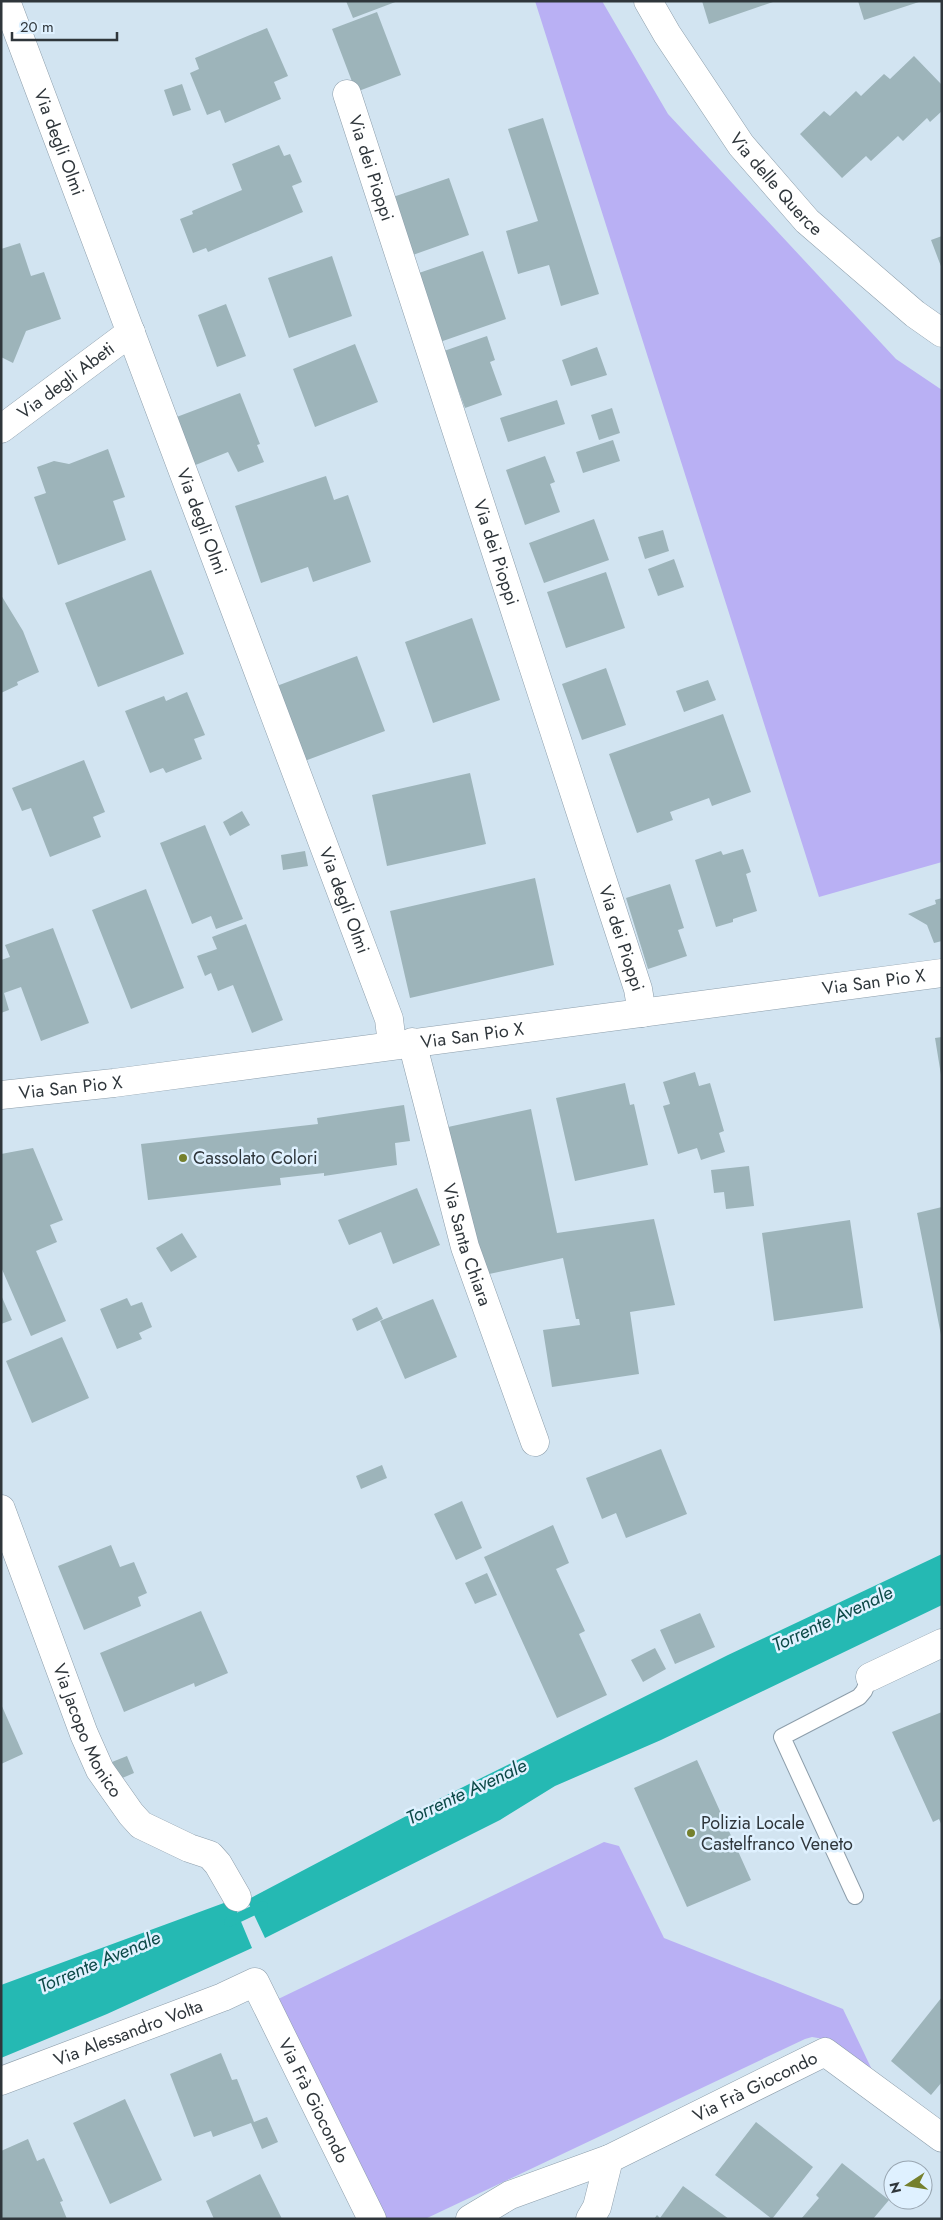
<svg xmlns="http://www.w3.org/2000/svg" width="943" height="2220" viewBox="0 0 943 2220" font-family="Jost,sans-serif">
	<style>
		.green { fill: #b9b0f4 }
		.water { fill: #25b9b3 }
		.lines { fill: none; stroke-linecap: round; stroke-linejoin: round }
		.stream { stroke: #25b9b3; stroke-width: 10 }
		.building { fill: #9db4ba }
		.lane-casing { stroke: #8d9eab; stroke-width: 18 }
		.street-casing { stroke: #8d9eab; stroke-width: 29 }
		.secondary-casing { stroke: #8d9eab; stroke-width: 29 }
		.lane { stroke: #fff; stroke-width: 16 }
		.street { stroke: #fff; stroke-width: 28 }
		.secondary { stroke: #fff; stroke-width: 28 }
		.poi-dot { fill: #75802d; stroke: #dff1ff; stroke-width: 2 }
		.labels { text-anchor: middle; stroke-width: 5; stroke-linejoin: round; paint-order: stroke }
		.street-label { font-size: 18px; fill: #2f363b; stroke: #dff1ff }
		.poi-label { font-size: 18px; fill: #2f363b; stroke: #dff1ff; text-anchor: start }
		.water-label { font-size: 19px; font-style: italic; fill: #0c4947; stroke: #dff1ff }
	</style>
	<rect width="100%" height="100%" fill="#d2e4f1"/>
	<path class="green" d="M535 1H602L668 114 896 359 942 390V862L819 897Z
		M604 1842 619 1846 664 1938 843 2009 875 2076 824 2039 812 2037 805 2039 425 2219H378L272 2002Z"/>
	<path class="water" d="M942 1554V1605L661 1740 555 1786 500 1820 265 1938 247 1900 431 1803 728 1655Z
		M232 1900 252 1948 107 2014 1 2058V1985Z"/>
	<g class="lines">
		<path class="stream" d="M229 1922 263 1906"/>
	</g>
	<path class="building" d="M346 1H398L353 18Z
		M702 1H773V2L709 24Z
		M858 1H919V2L864 20Z
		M377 12 401 75 356 92 332 29Z
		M267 28 288 76 274 82 281 99 225 123 220 110 207 115 190 73 199 69 195 58Z
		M914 56 942 85V111L930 122 927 118 903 141 898 136 871 161 866 156 842 178 800 134 824 111 830 116 856 91 861 96 884 74 890 79Z
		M182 84 191 110 173 116 164 90Z
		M543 118 599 294 561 306 549 265 518 274 506 231 538 221 508 129Z
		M279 145 284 156 290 154 302 182 292 186 303 212 208 252 206 248 193 253 180 219 193 214 192 211 242 190 232 164Z
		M449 178 469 235 410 256 390 198Z
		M942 236V269L931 240Z
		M20 243 31 276 44 272 61 319 26 331 13 363 1 357V249Z
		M483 251 506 319 440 342 416 274Z
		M332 256 352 316 289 338 268 278Z
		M226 304 246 356 217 367 198 315Z
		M487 336 495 360 490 362 502 395 465 408 444 351Z
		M355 344 378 402 315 427 293 369Z
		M597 347 607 375 571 386 562 360Z
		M240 393 260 444 257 445 264 462 238 472 228 452 193 466 174 418Z
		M557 400 565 424 508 442 500 418Z
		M612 408 620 433 599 440 591 415Z
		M613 440 620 461 583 473 576 452Z
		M108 449 125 497 113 501 126 540 58 565 34 497 46 493 37 467 54 461 69 464Z
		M545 456 555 482 550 484 560 512 525 525 506 470Z
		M326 476 334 500 348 495 371 562 313 582 308 567 261 583 235 506Z
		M594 519 609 560 544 583 529 543Z
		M663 530 669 551 645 559 638 537Z
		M674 559 684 587 658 596 648 569Z
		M151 570 184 654 98 687 65 603Z
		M606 572 625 628 566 648 547 592Z
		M1 595 23 631 39 672 17 682 18 685 1 693Z
		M472 618 500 700 433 723 405 642Z
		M357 656 385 731 302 762 274 687Z
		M606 668 626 725 582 740 562 684Z
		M708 680 716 700 684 712 676 691Z
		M187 692 205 735 194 739 202 759 166 773 163 768 150 773 125 711 164 696 166 701Z
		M723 714 751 792 712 806 709 798 670 812 673 820 637 833 609 754Z
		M84 760 105 812 93 817 101 837 50 857 31 808 22 811 12 788Z
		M470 773 486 844 387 866 372 795Z
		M242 811 250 825 230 836 223 822Z
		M205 825 243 919 216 929 211 916 192 924 160 843Z
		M743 849 751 872 746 874 757 911 733 919V922L716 927 695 860 721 851 723 855Z
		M305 851 308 866 283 870 281 855Z
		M535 878 554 965 410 998 390 911Z
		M670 884 684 928 678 930 687 956 648 969 626 898Z
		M146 889 184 988 131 1009 92 910Z
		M942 898V941L934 943 927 925 908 914 936 904 935 900Z
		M246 924 283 1020 252 1033 233 985 218 991 211 973 205 976 197 956 217 949 212 937Z
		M53 928 89 1023 41 1041 21 987 4 993 9 1010 1 1013V960L10 957 5 945Z
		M942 1037V1075H941L935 1038Z
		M695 1072 699 1086 710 1083 724 1131 719 1133 725 1152 701 1160 697 1148 678 1154 663 1106 670 1104 663 1082Z
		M625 1083 630 1105 634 1104 648 1165 575 1181 556 1098Z
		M404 1105 410 1141 395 1143 397 1165 324 1176V1173L280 1178 281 1185 148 1200 141 1144 318 1124 317 1118Z
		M531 1109 557 1233 654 1219 675 1305 630 1312 639 1374 552 1387 543 1330 580 1325 579 1319H576L563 1258 480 1276 448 1127Z
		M33 1148 63 1220 50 1225 57 1242 36 1251 66 1321 31 1336 1 1267V1154Z
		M749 1166 754 1206 726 1209 724 1192 714 1193 711 1170Z
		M417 1188 440 1245 393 1264 381 1232 349 1245 338 1220Z
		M942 1207V1335H941L917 1213Z
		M850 1220 863 1308 774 1321 762 1233Z
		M182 1233 197 1257 171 1272 156 1248Z
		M1 1295 12 1320 1 1324Z
		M127 1298 131 1306 142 1302 152 1327 139 1333 142 1339 117 1349 100 1309Z
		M433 1299 457 1357 405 1379 380 1321Z
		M377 1307 383 1319 357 1331 352 1319Z
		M62 1337 89 1398 32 1423 6 1361Z
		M661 1449 687 1514 626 1538 616 1513 602 1519 586 1478Z
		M382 1465 387 1478 361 1489 356 1476Z
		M462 1501 482 1548 456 1560 434 1514Z
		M553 1525 569 1563 556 1569 585 1631 579 1634 607 1695 557 1718 484 1557Z
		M111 1545 120 1567 134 1562 147 1593 138 1597 141 1606 84 1630 58 1566Z
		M487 1573 497 1595 475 1604 465 1583Z
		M201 1611 228 1673 195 1687 194 1683 124 1712 100 1653Z
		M700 1613 715 1647 675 1664 660 1630Z
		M655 1648 666 1669 643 1682 631 1660Z
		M1 1704 23 1754 1 1764Z
		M942 1712V1826L939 1819 933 1822 892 1732Z
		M127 1756 134 1773 120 1779 112 1762Z
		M697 1760 751 1880 687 1907 634 1788Z
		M942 1997V2082L931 2095 891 2061Z
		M221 2053 232 2080 237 2079 254 2122 267 2117 278 2142 262 2149 251 2123 213 2137 211 2131 194 2137 170 2074Z
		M125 2099 162 2180 110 2204 73 2123Z
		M756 2122 813 2167 772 2219 715 2175Z
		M28 2139 37 2161 44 2158 63 2201 60 2202 67 2219H2L1 2151Z
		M842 2163 889 2200 873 2219H801L819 2198 816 2195Z
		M260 2174 282 2219H214L206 2201Z
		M683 2186 729 2219H654L657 2215 660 2218Z"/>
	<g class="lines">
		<g class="lane-casing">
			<path id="lane" d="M855 1896 782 1737 859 1697 864 1691 870 1677"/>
		</g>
		<g class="street-casing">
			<g id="street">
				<path id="s1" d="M6 1 389 1019 392 1044"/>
				<path id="s2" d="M648 1 667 34 741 145 807 221 915 314 942 333"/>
				<path id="s3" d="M347 94 638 989 642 1013"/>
				<path id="s4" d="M1 429 131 332"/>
				<path id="s5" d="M412 1042 465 1247 535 1442"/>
				<path id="s6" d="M1 1509 84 1734 100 1770 131 1814 141 1825 189 1848 210 1855 218 1864 237 1897"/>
				<path d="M870 1677 942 1643"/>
				<path id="s7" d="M1 2081 223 1997 255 1982 372 2219"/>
				<path id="s8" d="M470 2219 510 2195 609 2159 825 2052 942 2138"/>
				<path d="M590 2219 597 2207 609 2159"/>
			</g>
		</g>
		<g class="secondary-casing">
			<g id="secondary">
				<path id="s9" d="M1 1095 114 1083 942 973"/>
			</g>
		</g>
		<use href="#lane" class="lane"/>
		<use href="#street" class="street"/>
		<use href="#secondary" class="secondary"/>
	</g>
	<g class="poi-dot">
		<circle cx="183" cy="1158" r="5"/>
		<circle cx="691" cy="1833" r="5"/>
	</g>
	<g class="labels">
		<g class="street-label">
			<text dy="6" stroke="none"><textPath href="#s1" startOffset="151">Via degli Olmi</textPath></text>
			<text dy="6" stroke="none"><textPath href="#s3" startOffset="78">Via dei Pioppi</textPath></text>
			<text dy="6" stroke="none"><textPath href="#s2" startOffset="224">Via delle Querce</textPath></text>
			<text dy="6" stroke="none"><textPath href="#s4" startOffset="81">Via degli Abeti</textPath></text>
			<text dy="6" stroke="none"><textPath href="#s1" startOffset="556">Via degli Olmi</textPath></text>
			<text dy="6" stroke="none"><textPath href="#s3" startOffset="482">Via dei Pioppi</textPath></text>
			<text dy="6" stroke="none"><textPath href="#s1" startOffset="961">Via degli Olmi</textPath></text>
			<text dy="6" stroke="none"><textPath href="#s3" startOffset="888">Via dei Pioppi</textPath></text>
			<text dy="6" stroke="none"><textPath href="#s9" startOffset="880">Via San Pio X</textPath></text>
			<text dy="6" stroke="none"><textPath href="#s9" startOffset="475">Via San Pio X</textPath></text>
			<text dy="6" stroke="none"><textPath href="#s9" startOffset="70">Via San Pio X</textPath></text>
			<text dy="6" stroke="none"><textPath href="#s5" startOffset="210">Via Santa Chiara</textPath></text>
			<text dy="6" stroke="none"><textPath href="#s6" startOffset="238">Via Jacopo Monico</textPath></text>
			<text dy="6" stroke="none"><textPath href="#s7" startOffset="136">Via Alessandro Volta</textPath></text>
			<text dy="6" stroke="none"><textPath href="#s8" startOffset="315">Via Frà Giocondo</textPath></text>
			<text dy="6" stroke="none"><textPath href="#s7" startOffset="405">Via Frà Giocondo</textPath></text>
		</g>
		<g class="poi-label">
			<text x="193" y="1164">Cassolato Colori</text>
			<text x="701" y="1829">Polizia Locale<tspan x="701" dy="21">Castelfranco Veneto</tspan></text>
		</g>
		<g class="water-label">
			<text transform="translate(832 1618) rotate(-25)" y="7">Torrente Avenale</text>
			<text transform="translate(466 1791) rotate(-25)" y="7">Torrente Avenale</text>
			<text transform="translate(99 1961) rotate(-23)" y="7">Torrente Avenale</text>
		</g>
	</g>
	<rect width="943" height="2220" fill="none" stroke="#2f363b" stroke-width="5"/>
	<g transform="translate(908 2185) rotate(258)"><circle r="24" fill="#dff1ff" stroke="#99a6b1"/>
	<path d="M0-4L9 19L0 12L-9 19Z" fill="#75802d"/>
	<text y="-8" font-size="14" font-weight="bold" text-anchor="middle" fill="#2f363b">N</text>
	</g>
	<path d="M12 32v8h105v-8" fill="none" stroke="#2f363b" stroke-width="2.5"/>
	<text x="20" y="32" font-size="15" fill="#2f363b" stroke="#dff1ff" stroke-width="4" paint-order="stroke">20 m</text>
</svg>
